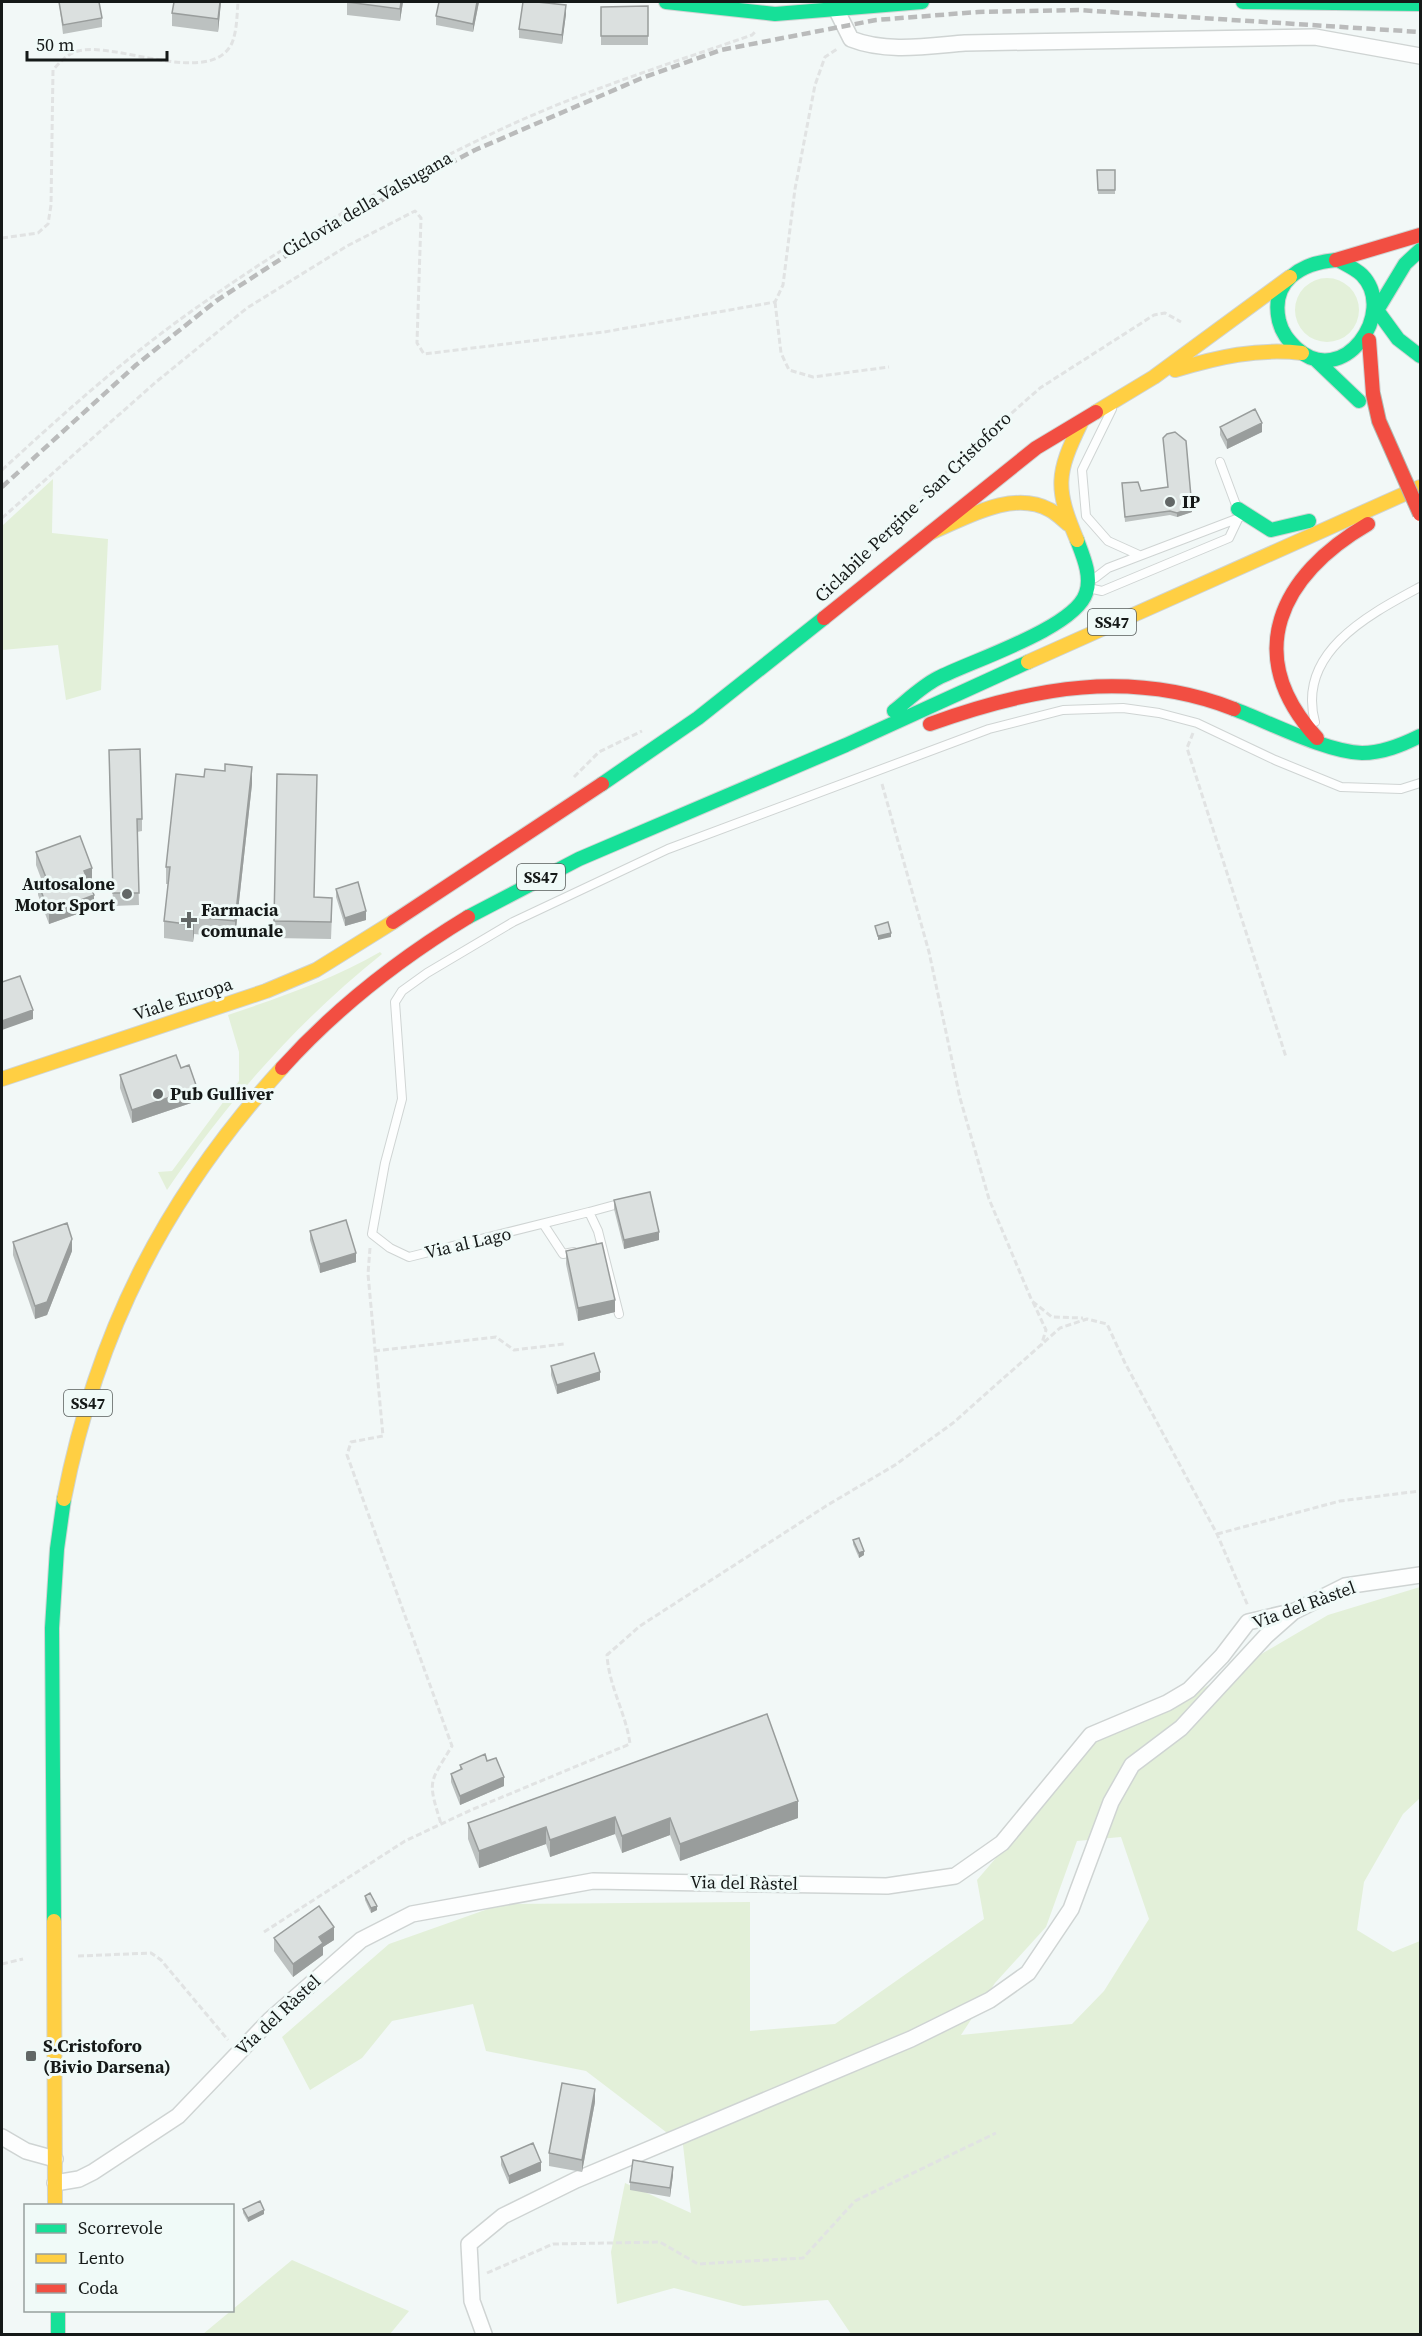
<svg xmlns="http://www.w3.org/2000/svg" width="1422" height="2336" viewBox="0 0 1422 2336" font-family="'Source Serif 4',serif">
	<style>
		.green { fill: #e3f0d9; fill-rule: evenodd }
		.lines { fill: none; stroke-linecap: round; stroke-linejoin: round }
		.lane-casing { stroke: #cfd4d3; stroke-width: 10 }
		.street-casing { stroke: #cfd4d3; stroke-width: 18 }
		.fast-casing { stroke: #cfd4d3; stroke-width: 16 }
		.slow-casing { stroke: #cfd4d3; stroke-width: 16 }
		.jam-casing { stroke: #cfd4d3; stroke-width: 16 }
		.path { stroke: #e1e3e3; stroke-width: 3; stroke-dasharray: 6 3; stroke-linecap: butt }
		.lane { stroke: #fdfefe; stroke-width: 8 }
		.street { stroke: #fdfefe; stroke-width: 15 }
		.fast { stroke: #16e098; stroke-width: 14 }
		.slow { stroke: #ffcf43; stroke-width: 14 }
		.jam { stroke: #f24e42; stroke-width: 14 }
		.rail { stroke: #babbbb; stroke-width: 4.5; stroke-dasharray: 9 4.5; stroke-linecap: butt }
		.jam-bridge-casing { stroke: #b0bdb6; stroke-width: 16; stroke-linecap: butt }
		.jam-bridge { stroke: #f24e42; stroke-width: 14 }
		.wall { fill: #bcc1c0 }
		.shaded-wall { fill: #999d9c }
		.building { fill: #dbe0df; stroke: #999d9c; stroke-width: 1.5 }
		.poi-dot { fill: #626766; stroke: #f0faf8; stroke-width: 2 }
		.labels { text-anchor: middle; stroke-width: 6; stroke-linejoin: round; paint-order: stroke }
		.shield { fill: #f0faf8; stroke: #575c5b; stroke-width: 1.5 }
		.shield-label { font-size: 16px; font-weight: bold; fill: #151918 }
		.street-label { font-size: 18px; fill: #151918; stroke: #f0faf8 }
		.poi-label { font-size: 18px; font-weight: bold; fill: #151918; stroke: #f0faf8; text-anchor: start }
	</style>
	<rect width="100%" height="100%" fill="#f2f8f7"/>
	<path class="green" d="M1295 310a32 32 0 1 1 64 0a32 32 0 1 1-64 0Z
		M53 479 52 533 108 539 101 690 66 700 58 645 2 650V526Z
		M380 952 382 954C297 1022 228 1101 167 1190L158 1172 172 1171 239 1081V1052L228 1015C281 997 331 980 380 952Z
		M1420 1587V1798L1403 1814 1364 1882 1357 1930 1393 1952 1420 1941V2334H851L828 2300 743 2306 674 2288 617 2304 611 2252 625 2183 691 2213 683 2145 586 2071 486 2051 473 2004 392 2021 362 2058 310 2090 282 2037 389 1944 502 1904 750 1902V2031L835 2024 984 1919 977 1880 1103 1733 1176 1704 1328 1615ZM1121 1837 1149 1919 1104 1991 1072 2024 961 2035 995 1983 1046 1927 1077 1841Z
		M292 2260 409 2311 390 2334H203Z"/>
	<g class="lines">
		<g class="lane-casing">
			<path id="lane" d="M1112 409 1082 470 1086 516 1108 541 1139 555
				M1220 462 1236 505
				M1095 578 1108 568 1239 518
				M1093 589 1102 591 1229 538 1239 517
				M1315 722C1296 652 1370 614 1420 587
				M589 1212 622 1203
				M544 1225 563 1254 574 1252
				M619 1314 598 1231 589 1212 409 1257 390 1248 372 1234 385 1163 402 1099 395 1002 402 991 427 973 513 922 668 849 989 729 1063 710 1123 708 1159 713 1197 723 1275 760 1341 787 1401 789 1420 783"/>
		</g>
		<g class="street-casing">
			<path id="street" d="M836 9 851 39C886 53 928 46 965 43L1315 37 1420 56
				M2 2137 26 2151 55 2159
				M55 2183 79 2179 93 2172 178 2116 270 2020 361 1940 412 1914 593 1881 887 1886 955 1876 1002 1843 1091 1735 1167 1703 1189 1690 1222 1656 1248 1622 1295 1611 1345 1586 1420 1575
				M484 2334 472 2301 469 2244 503 2216 576 2180 911 2039 990 2000 1028 1973 1071 1909 1111 1802 1132 1765 1181 1728 1266 1636 1292 1613"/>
		</g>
		<g class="fast-casing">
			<path id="fast" d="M666 2 775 14 922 2
				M1243 2 1420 4
				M1336 260C1301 263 1270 281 1279 321 1282 333 1288 340 1296 348 1343 391 1398 312 1362 275 1356 269 1345 264 1338 260
				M1379 307 1405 264 1420 250
				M1379 313 1398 339 1420 356
				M1315 359 1359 401
				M1238 509 1271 530 1309 521
				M1234 709C1269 722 1326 752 1362 753 1383 753 1402 745 1420 736
				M894 711C908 700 922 686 938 678 971 661 1075 628 1086 593 1092 576 1083 556 1077 540
				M602 784 698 718 824 618
				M468 917 579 859 846 745 1028 662
				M54 1921 52 1628 57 1549 64 1499
				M58 2310V2334"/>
		</g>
		<g class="slow-casing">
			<path id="slow" d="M1175 370C1218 357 1257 348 1302 353
				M1096 412 1154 377 1290 277
				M930 533C964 519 1012 489 1050 510 1056 513 1062 519 1068 524
				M1077 540C1055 488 1056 474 1081 423
				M1028 662 1420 487
				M2 1079 266 991 316 970 393 922
				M64 1499C97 1330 166 1196 282 1068
				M54 1921 55 2206"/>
		</g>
		<g class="jam-casing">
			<path id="jam" d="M1336 260 1420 235
				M1369 340 1373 394
				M824 618 1036 448 1096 412
				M930 724C1032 687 1131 669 1234 709
				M1317 738C1241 655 1280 575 1368 524
				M393 922 602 784
				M282 1068C336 1008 399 959 468 917"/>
		</g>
		<path class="path" d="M2 238 38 233 48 224 51 205 53 70C60 62 67 54 78 51 115 41 211 88 232 43 237 31 237 14 238 2
			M775 302 781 353 789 370 813 377 889 367
			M2 470C62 415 123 360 189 313 294 238 409 170 526 118 599 86 677 61 752 35L756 31
			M2 518 156 382 247 308 347 246 415 211 421 218 417 343 424 354 604 332 775 302 783 285 795 189 815 85 825 57 837 49
			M864 558 951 467 1040 388 1154 315 1165 313 1181 322
			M1193 733 1187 748 1286 1057
			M574 777 599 752 642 731
			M882 784 929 952 960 1098 989 1199 1032 1301 1052 1317 1083 1318
			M370 1248 368 1274 383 1436 351 1442 347 1455 452 1746C428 1785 428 1780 441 1824
			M1033 1302 1046 1330 1041 1346
			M374 1351 496 1337 514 1350 564 1344
			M1217 1534 1340 1501 1420 1491
			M264 1932 405 1841 471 1810 630 1744C626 1713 609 1687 607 1655L640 1626 826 1506 895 1465 953 1423 1060 1328 1087 1319 1107 1324 1125 1363 1217 1534 1248 1606
			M78 1956 151 1953 161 1960 228 2040
			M2 1964 23 1959
			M487 2273 553 2244 660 2242 698 2264 803 2258 855 2201 996 2133"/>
		<use href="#lane" class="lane"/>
		<use href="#street" class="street"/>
		<use href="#fast" class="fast"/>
		<use href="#slow" class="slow"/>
		<use href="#jam" class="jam"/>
		<path class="rail" d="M2 487 136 365 216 301 301 246 396 192 475 150 642 78 721 50 876 20 978 12 1078 10 1420 32"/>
		<g class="jam-bridge-casing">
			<path id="jam-bridge" d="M1373 394 1379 421 1420 514"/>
		</g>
		<use href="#jam-bridge" class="jam-bridge"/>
	</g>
	<path class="wall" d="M59 2H99L102 18V27L63 34Z
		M221 2 218 32 172 26V13Z
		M347 2H403L400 21 347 15Z
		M439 2H479L473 32 436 25V16Z
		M648 6V45H601V7Z
		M566 14 562 44 519 38V29Z
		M1097 170 1115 190V194H1098Z
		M1220 427 1262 432 1227 449 1220 435Z
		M1122 483 1141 491 1192 512 1177 517 1170 515 1125 522Z
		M109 763 142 819V831L137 832 139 905 113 906Z
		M252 784 235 938 194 934 193 942 164 938V921L168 884H166V867Z
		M36 852 92 881 89 882 94 908 49 924 38 895V883L42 881 36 865Z
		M336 889 366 920 345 926 336 897Z
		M314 897 332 914 331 939 274 938V921Z
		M181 1068 197 1101 132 1123 120 1088V1075Z
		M614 1200 659 1240 624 1249 614 1209Z
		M310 1231 356 1262 320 1273 310 1240Z
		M13 1242 72 1251 47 1315 35 1319 13 1255Z
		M566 1251 615 1312 578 1321 566 1264Z
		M551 1366 600 1380 557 1394 551 1375Z
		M853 1540 864 1555 859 1558 853 1544Z
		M767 1714 798 1818 680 1861 670 1835 622 1853 615 1834 550 1857 546 1844 479 1868 468 1839V1823Z
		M487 1761 504 1786 460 1805 451 1782V1774L460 1770V1765Z
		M365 1896 377 1910 371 1913 365 1900Z
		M274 1938 334 1940 323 1947V1955L293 1977 274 1951Z
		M595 2102 582 2172 549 2166V2153Z
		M501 2157 541 2171 509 2184 501 2165Z
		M673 2175 670 2197 630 2190V2182Z
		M243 2209 264 2214 248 2222 243 2213Z"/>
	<path class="shaded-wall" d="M220 2H221L218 32V19Z
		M401 2H403L400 21V9Z
		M477 2H479L473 32V24Z
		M566 5V14L562 44V35Z
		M1262 423V432L1227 449V440Z
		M1192 508V512L1177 517V513Z
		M252 767V784L235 938V921Z
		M92 868V881L84 884V871Z
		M94 895V908L49 924V912Z
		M366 911V920L345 926V918Z
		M194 917V934L193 942V925Z
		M891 933V937L878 940V936Z
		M33 1010V1019L2 1030V1021Z
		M197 1088V1101L132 1123V1110Z
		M659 1232V1240L624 1249V1240Z
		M72 1239V1251L47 1315 35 1319V1306Z
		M356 1253V1262L320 1273V1264Z
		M615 1300V1312L578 1321V1308Z
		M600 1372V1380L557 1394V1385Z
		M864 1551V1555L859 1558V1553Z
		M504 1777V1786L460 1805V1796Z
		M798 1801V1818L680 1861V1844Z
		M615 1817V1834L550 1857V1840Z
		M670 1818V1835L622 1853V1836Z
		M546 1827V1844L479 1868V1851Z
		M377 1906V1910L371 1913V1908Z
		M334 1927V1940L323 1947V1955L293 1977V1964L319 1937Z
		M595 2089V2102L582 2172V2160Z
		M541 2162V2171L509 2184V2176Z
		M673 2167V2175L670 2197V2188Z
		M264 2210V2214L248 2222V2218Z"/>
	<path class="building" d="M59 2H99L102 18 63 25Z
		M174 2H220L218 19 172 13Z
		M347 2H401L400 9Z
		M439 2H477L473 24 436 16Z
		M523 2H537L566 5 562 35 519 29Z
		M648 6V36H601V7Z
		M1097 170H1115V190H1098Z
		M1255 409 1262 423 1227 440 1220 427Z
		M1175 432 1186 441 1192 508 1177 513 1170 511 1125 517 1122 483 1138 482 1141 491 1168 487 1163 438 1167 434Z
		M140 749 142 819H137L139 893H113L109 750Z
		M225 764 252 767 235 921 194 917 193 925 164 921 170 867H166L176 774 204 777 205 769 225 771Z
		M277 774 317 775 314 897 332 898 331 922 274 921Z
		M80 836 92 868 84 871 94 895 49 912 38 883 47 880 36 852Z
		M358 882 366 911 345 918 336 889Z
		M888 922 891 933 878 936 875 926Z
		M20 976 33 1010 2 1021V982Z
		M176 1055 181 1068 189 1065 197 1088 132 1110 120 1075Z
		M650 1192 659 1232 624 1240 614 1200Z
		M346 1220 356 1253 320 1264 310 1231Z
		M67 1223 72 1239 47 1302 35 1306 13 1242Z
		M602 1243 615 1300 578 1308 566 1251Z
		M594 1353 600 1372 557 1385 551 1366Z
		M859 1538 864 1551 859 1553 853 1540Z
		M767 1714 798 1801 680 1844 670 1818 622 1836 615 1817 550 1840 546 1827 479 1851 468 1823Z
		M485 1754 487 1761 496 1758 504 1777 460 1796 451 1774 462 1769 460 1765Z
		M370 1893 377 1906 371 1908 365 1896Z
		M319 1906 334 1927 319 1937 323 1943 293 1964 274 1938Z
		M562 2083 595 2089 582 2160 549 2153Z
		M533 2143 541 2162 509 2176 501 2157Z
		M633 2160 673 2167 670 2188 630 2182Z
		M260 2201 264 2210 248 2218 243 2209Z"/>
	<g class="poi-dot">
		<circle cx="1170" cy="502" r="6"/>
		<circle cx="127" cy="894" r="6"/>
		<path d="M186 911h6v6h6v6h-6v6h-6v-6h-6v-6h6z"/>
		<circle cx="158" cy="1094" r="6"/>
		<rect x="25" y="2050" width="12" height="12" rx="3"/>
	</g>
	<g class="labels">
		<g class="shield">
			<rect x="1088" y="609" width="48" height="26" rx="4.5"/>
			<rect x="517" y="864" width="48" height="26" rx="4.5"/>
			<rect x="64" y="1390" width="48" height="26" rx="4.5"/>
		</g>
		<g class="shield-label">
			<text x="1112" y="628">SS47</text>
			<text x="541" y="883">SS47</text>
			<text x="88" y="1409">SS47</text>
		</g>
		<g class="street-label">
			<text transform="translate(367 204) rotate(-30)" y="6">Ciclovia della Valsugana</text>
			<text transform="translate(913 507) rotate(-44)" y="6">Ciclabile Pergine - San Cristoforo</text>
			<text transform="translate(183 999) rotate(-18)" y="6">Viale Europa</text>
			<text transform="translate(468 1243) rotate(-13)" y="6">Via al Lago</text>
			<text transform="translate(1304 1605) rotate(-20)" y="6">Via del Ràstel</text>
			<text transform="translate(744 1883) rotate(1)" y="6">Via del Ràstel</text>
			<text transform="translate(278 2015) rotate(-43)" y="6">Via del Ràstel</text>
		</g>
		<g class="poi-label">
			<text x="1182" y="508">IP</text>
			<text x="115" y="890" text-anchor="end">Autosalone<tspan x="115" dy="21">Motor Sport</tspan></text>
			<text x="201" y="916">Farmacia<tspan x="201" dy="21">comunale</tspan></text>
			<text x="170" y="1100">Pub Gulliver</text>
			<text x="43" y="2052">S.Cristoforo<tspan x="43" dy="21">(Bivio Darsena)</tspan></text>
		</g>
	</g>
	<rect width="1422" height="2336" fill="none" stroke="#151918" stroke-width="6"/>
	<rect x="24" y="2204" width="210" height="108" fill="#f0faf8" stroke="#98a09e" stroke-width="1.5"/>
	<rect x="36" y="2224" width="30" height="9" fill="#16e098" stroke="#98a09e" stroke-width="1.5"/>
	<text x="78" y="2234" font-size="18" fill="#151918">Scorrevole</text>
	<rect x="36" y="2254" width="30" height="9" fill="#ffcf43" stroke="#98a09e" stroke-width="1.5"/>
	<text x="78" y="2264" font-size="18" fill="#151918">Lento</text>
	<rect x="36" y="2284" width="30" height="9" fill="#f24e42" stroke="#98a09e" stroke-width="1.5"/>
	<text x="78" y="2294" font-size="18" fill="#151918">Coda</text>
	<path d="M27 51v9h140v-9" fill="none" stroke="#151918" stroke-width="3"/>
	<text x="36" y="51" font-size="18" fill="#151918" stroke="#f0faf8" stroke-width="4.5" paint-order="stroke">50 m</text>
</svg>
